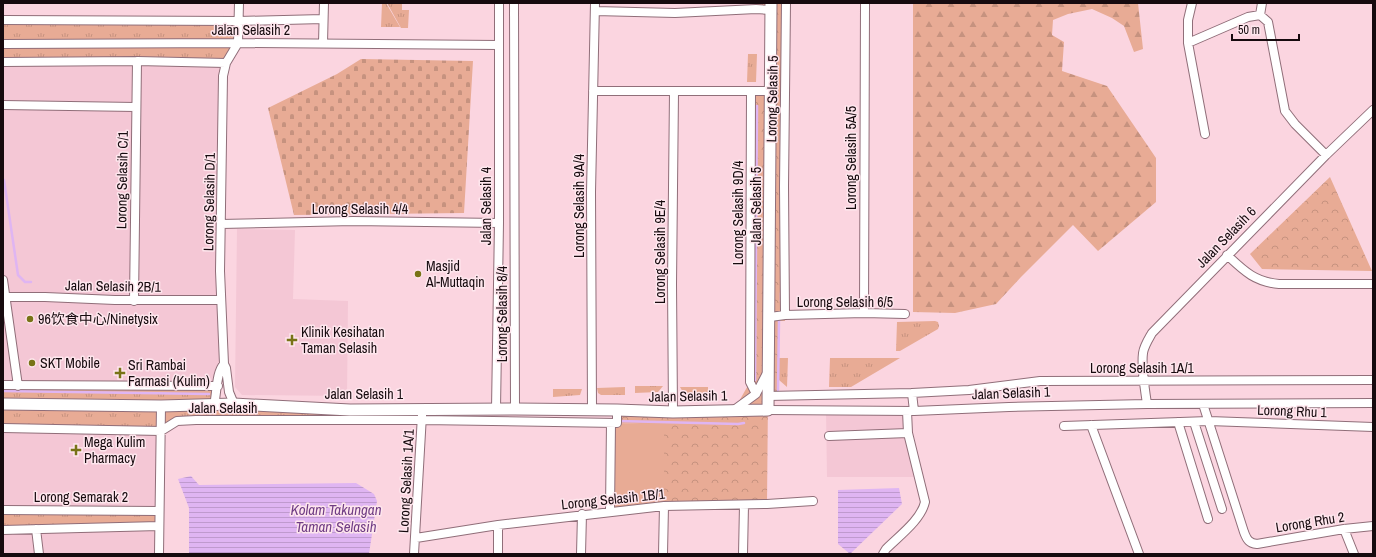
<svg xmlns="http://www.w3.org/2000/svg" width="1376" height="557" viewBox="0 0 1376 557" font-family="'Archivo Narrow','Noto Sans SC',sans-serif">
	<style>
		.built { fill: #f4c7d5 }
		.grass { fill: url(#grass-tufts) }
		.forest { fill: url(#forest-firs) }
		.cemetery { fill: url(#cemetery-stones) }
		.park { fill: url(#park-crowns) }
		.pitch { fill: #e8ab95 }
		.water { fill: url(#water-rules) }
		.lines { fill: none; stroke-linecap: round; stroke-linejoin: round }
		.stream { stroke: #dfb5f2; stroke-width: 2.5 }
		.minor-casing { stroke: #906e79; stroke-width: 10 }
		.tertiary-casing { stroke: #906e79; stroke-width: 13 }
		.minor { stroke: #fff; stroke-width: 8 }
		.tertiary { stroke: #fff; stroke-width: 11 }
		.poi-dot { fill: #787316; stroke: #fee6ed; stroke-width: 1.5 }
		.labels { text-anchor: middle; stroke-width: 3; stroke-linejoin: round; paint-order: stroke }
		.street-label { font-size: 14px; fill: #160a0e; stroke: #fee6ed }
		.poi-label { font-size: 14px; fill: #160a0e; stroke: #fee6ed; text-anchor: start }
		.water-label { font-size: 15px; font-style: italic; fill: #703d85; stroke: #fee6ed }
	</style>
	<defs>
		<pattern id="grass-tufts" width="24" height="20" patternUnits="userSpaceOnUse"><rect width="24" height="20" fill="#e8ab95"/><path d="M3 7l-1-3M5 7V3M7 7l1-3M15 17l-1-3M17 17v-4M19 17l1-3" fill="none" stroke="#c6927f"/></pattern>
		<pattern id="forest-firs" width="22" height="20" patternUnits="userSpaceOnUse"><rect width="22" height="20" fill="#e8ab95"/><path d="M5 1l3.5 6h-7zM16 11l3.5 6h-7z" fill="#c6927f"/></pattern>
		<pattern id="cemetery-stones" width="16" height="16" patternUnits="userSpaceOnUse"><rect width="16" height="16" fill="#e8ab95"/><path d="M2 7V4a2 2 0 0 1 4 0v3zM10 15v-3a2 2 0 0 1 4 0v3z" fill="#c6927f"/></pattern>
		<pattern id="park-crowns" width="20" height="18" patternUnits="userSpaceOnUse"><rect width="20" height="18" fill="#e8ab95"/><path d="M2 6a3 3 0 1 1 6 0M12 15a3 3 0 1 1 6 0" fill="none" stroke="#c6927f"/></pattern>
		<pattern id="water-rules" width="6" height="5" patternUnits="userSpaceOnUse"><rect width="6" height="5" fill="#dfb5f2"/><path d="M0 2.5h6" fill="none" stroke="#bf9ace"/></pattern>
	</defs>
	<rect width="100%" height="100%" fill="#fbd5e0"/>
	<path class="built" d="M3 62 226 63 223 76 224 364 216 397 161 406 159 554H3Z
		M237 229 295 230 293 299 348 301 347 396 242 395 235 387Z
		M826 411H907L918 477H827Z"/>
	<path class="grass" d="M382 3H386L400 27H381Z
		M387 3H402V10H409L408 28H401Z
		M3 20 239 21 238 43 226 63 3 62Z
		M748 54H757L756 82H747Z
		M935 321 938 322 939 326 938 329 900 351H896L897 322Z
		M779 358H788L787 387 779 380Z
		M830 358H900L851 387H829Z
		M3 385 218 386 214 404 423 408 422 419 177 421 161 431 3 428Z
		M635 386H663L658 392 635 393Z
		M625 387V395H601L598 393 597 388Z
		M680 387H708V395L684 394Z
		M553 389H582L580 395 553 397Z
		M3 510 159 511V526L3 530Z"/>
	<path class="forest" d="M913 3H1138L1143 49 1134 52 1124 26 1112 18 1092 9 1068 14 1053 20 1052 35 1064 42 1062 71 1107 86 1156 158V202L1098 251 1073 225 1021 277 996 304 955 313 913 312Z"/>
	<path class="cemetery" d="M361 59 473 61 464 213 294 215 268 108 337 74Z"/>
	<path class="park" d="M756 3H786L784 186 785 321H779L778 390 768 397 767 504 664 506V425L617 423V410H734L750 382 751 91H771V10L756 9Z
		M1330 177 1372 271 1262 269 1250 254Z"/>
	<path class="pitch" d="M611 423 664 424V506L610 511Z"/>
	<path class="water" d="M191 476 199 485 356 483 374 494 377 501 369 554H189V508L178 479Z
		M899 488 902 504 850 554 838 544V490Z"/>
	<g class="lines">
		<path class="stream" d="M4 180 18 275 25 282H31
			M781 301V293
			M755 380 757 106
			M778 390 779 320
			M3 391 209 394
			M619 421 738 424 744 423"/>
		<g class="minor-casing">
			<path id="minor" d="M514 3 515 409
				M595 11 675 13 756 9 771 10
				M1260 15 1262 3
				M3 20 239 21 323 19
				M323 43 324 3
				M1188 43V20L1192 3
				M3 44 238 43 499 45
				M3 62 137 61 226 63
				M593 91H771
				M751 91 750 382 756 394
				M3 105 136 107
				M1205 134 1188 43 1248 17 1260 15 1268 22 1285 111 1295 124 1326 155
				M221 224 353 221 499 223
				M1227 255C1244 271 1255 282 1279 284H1372
				M3 280 18 386
				M5 297H45L115 300H221
				M134 301 137 61
				M864 313 865 3
				M785 315 784 186 786 3
				M770 317 785 315 864 313 905 314
				M3 385 218 386
				M912 393 914 411
				M768 396 912 393 969 390 1040 381 1373 380
				M234 404 229 392 226 368 224 364 220 271 223 76 226 63 238 43 239 3
				M1147 404C1145 389 1141 369 1143 353 1144 346 1148 340 1152 333L1326 155 1373 110
				M1203 404 1244 532C1247 540 1249 543 1257 544L1344 529 1373 526
				M214 405C217 393 216 372 224 364
				M496 409 499 223V3
				M592 409 591 192 595 3
				M734 410 756 394 767 373
				M768 410 914 411 1009 407 1147 404 1373 403
				M673 412 672 284 674 92
				M1178 422 1208 519
				M1194 422 1222 509
				M1091 425 1139 554
				M1064 426 1209 421 1373 427
				M3 428 161 431 177 421 196 420H422L617 423V410
				M829 436 908 433
				M3 510 159 511
				M610 511 611 423
				M498 525V554
				M36 529 39 554
				M1344 529 1354 554
				M3 530 159 526
				M416 538 498 525 664 506 767 504 813 501
				M159 554 161 406
				M414 554 422 415
				M581 554 582 514
				M663 554 664 506
				M743 554 744 505
				M883 554 886 549C899 536 921 520 925 502L908 433 907 411"/>
		</g>
		<g class="tertiary-casing">
			<path id="tertiary" d="M3 404 161 406 234 404 350 410 515 409 617 410 673 412 768 410 771 3"/>
		</g>
		<use href="#minor" class="minor"/>
		<use href="#tertiary" class="tertiary"/>
	</g>
	<g class="poi-dot">
		<circle cx="418" cy="274" r="4"/>
		<circle cx="30" cy="319" r="4"/>
		<path d="M290 334h4v4h4v4h-4v4h-4v-4h-4v-4h4z"/>
		<circle cx="32" cy="363" r="4"/>
		<path d="M118 367h4v4h4v4h-4v4h-4v-4h-4v-4h4z"/>
		<path d="M74 444h4v4h4v4h-4v4h-4v-4h-4v-4h4z"/>
	</g>
	<g class="labels">
		<g class="street-label">
			<text x="251" y="35">Jalan Selasih 2</text>
			<text transform="translate(772 99) rotate(-89)" y="5">Lorong Selasih 5</text>
			<text transform="translate(851 158) rotate(-90)" y="5">Lorong Selasih 5A/5</text>
			<text transform="translate(122 180) rotate(-89)" y="5">Lorong Selasih C/1</text>
			<text transform="translate(209 202) rotate(-89)" y="5">Lorong Selasih D/1</text>
			<text transform="translate(486 206) rotate(-90)" y="5">Jalan Selasih 4</text>
			<text transform="translate(579 206) rotate(-90)" y="5">Lorong Selasih 9A/4</text>
			<text transform="translate(756 206) rotate(-90)" y="5">Jalan Selasih 5</text>
			<text x="360" y="214">Lorong Selasih 4/4</text>
			<text transform="translate(738 213) rotate(-90)" y="5">Lorong Selasih 9D/4</text>
			<text transform="translate(1226 237) rotate(-46)" y="5">Jalan Selasih 6</text>
			<text transform="translate(660 252) rotate(-90)" y="5">Lorong Selasih 9E/4</text>
			<text transform="translate(113 286) rotate(1)" y="5">Jalan Selasih 2B/1</text>
			<text x="845" y="307">Lorong Selasih 6/5</text>
			<text transform="translate(502 314) rotate(-90)" y="5">Lorong Selasih 8/4</text>
			<text x="1142" y="373">Lorong Selasih 1A/1</text>
			<text transform="translate(1011 393) rotate(-2)" y="5">Jalan Selasih 1</text>
			<text x="364" y="399">Jalan Selasih 1</text>
			<text transform="translate(688 396) rotate(-1)" y="5">Jalan Selasih 1</text>
			<text x="223" y="413">Jalan Selasih</text>
			<text transform="translate(1292 411) rotate(2)" y="5">Lorong Rhu 1</text>
			<text transform="translate(406 481) rotate(-87)" y="5">Lorong Selasih 1A/1</text>
			<text x="81" y="502">Lorong Semarak 2</text>
			<text transform="translate(613 499) rotate(-6)" y="5">Lorong Selasih 1B/1</text>
			<text transform="translate(1310 522) rotate(-9)" y="5">Lorong Rhu 2</text>
		</g>
		<g class="poi-label">
			<text x="426" y="271">Masjid<tspan x="426" dy="16">Al-Muttaqin</tspan></text>
			<text x="38" y="324">96饮食中心/Ninetysix</text>
			<text x="301" y="337">Klinik Kesihatan<tspan x="301" dy="16">Taman Selasih</tspan></text>
			<text x="40" y="368">SKT Mobile</text>
			<text x="128" y="370">Sri Rambai<tspan x="128" dy="16">Farmasi (Kulim)</tspan></text>
			<text x="84" y="447">Mega Kulim<tspan x="84" dy="16">Pharmacy</tspan></text>
		</g>
		<g class="water-label">
			<text x="336" y="515">Kolam Takungan<tspan x="336" dy="17">Taman Selasih</tspan></text>
		</g>
	</g>
	<rect width="1376" height="557" fill="none" stroke="#160a0e" stroke-width="8"/>
	<path d="M1232 34v6h67v-6" fill="none" stroke="#160a0e" stroke-width="2"/>
	<text x="1238" y="34" font-size="12" fill="#160a0e" stroke="#fee6ed" stroke-width="3" paint-order="stroke">50 m</text>
</svg>
